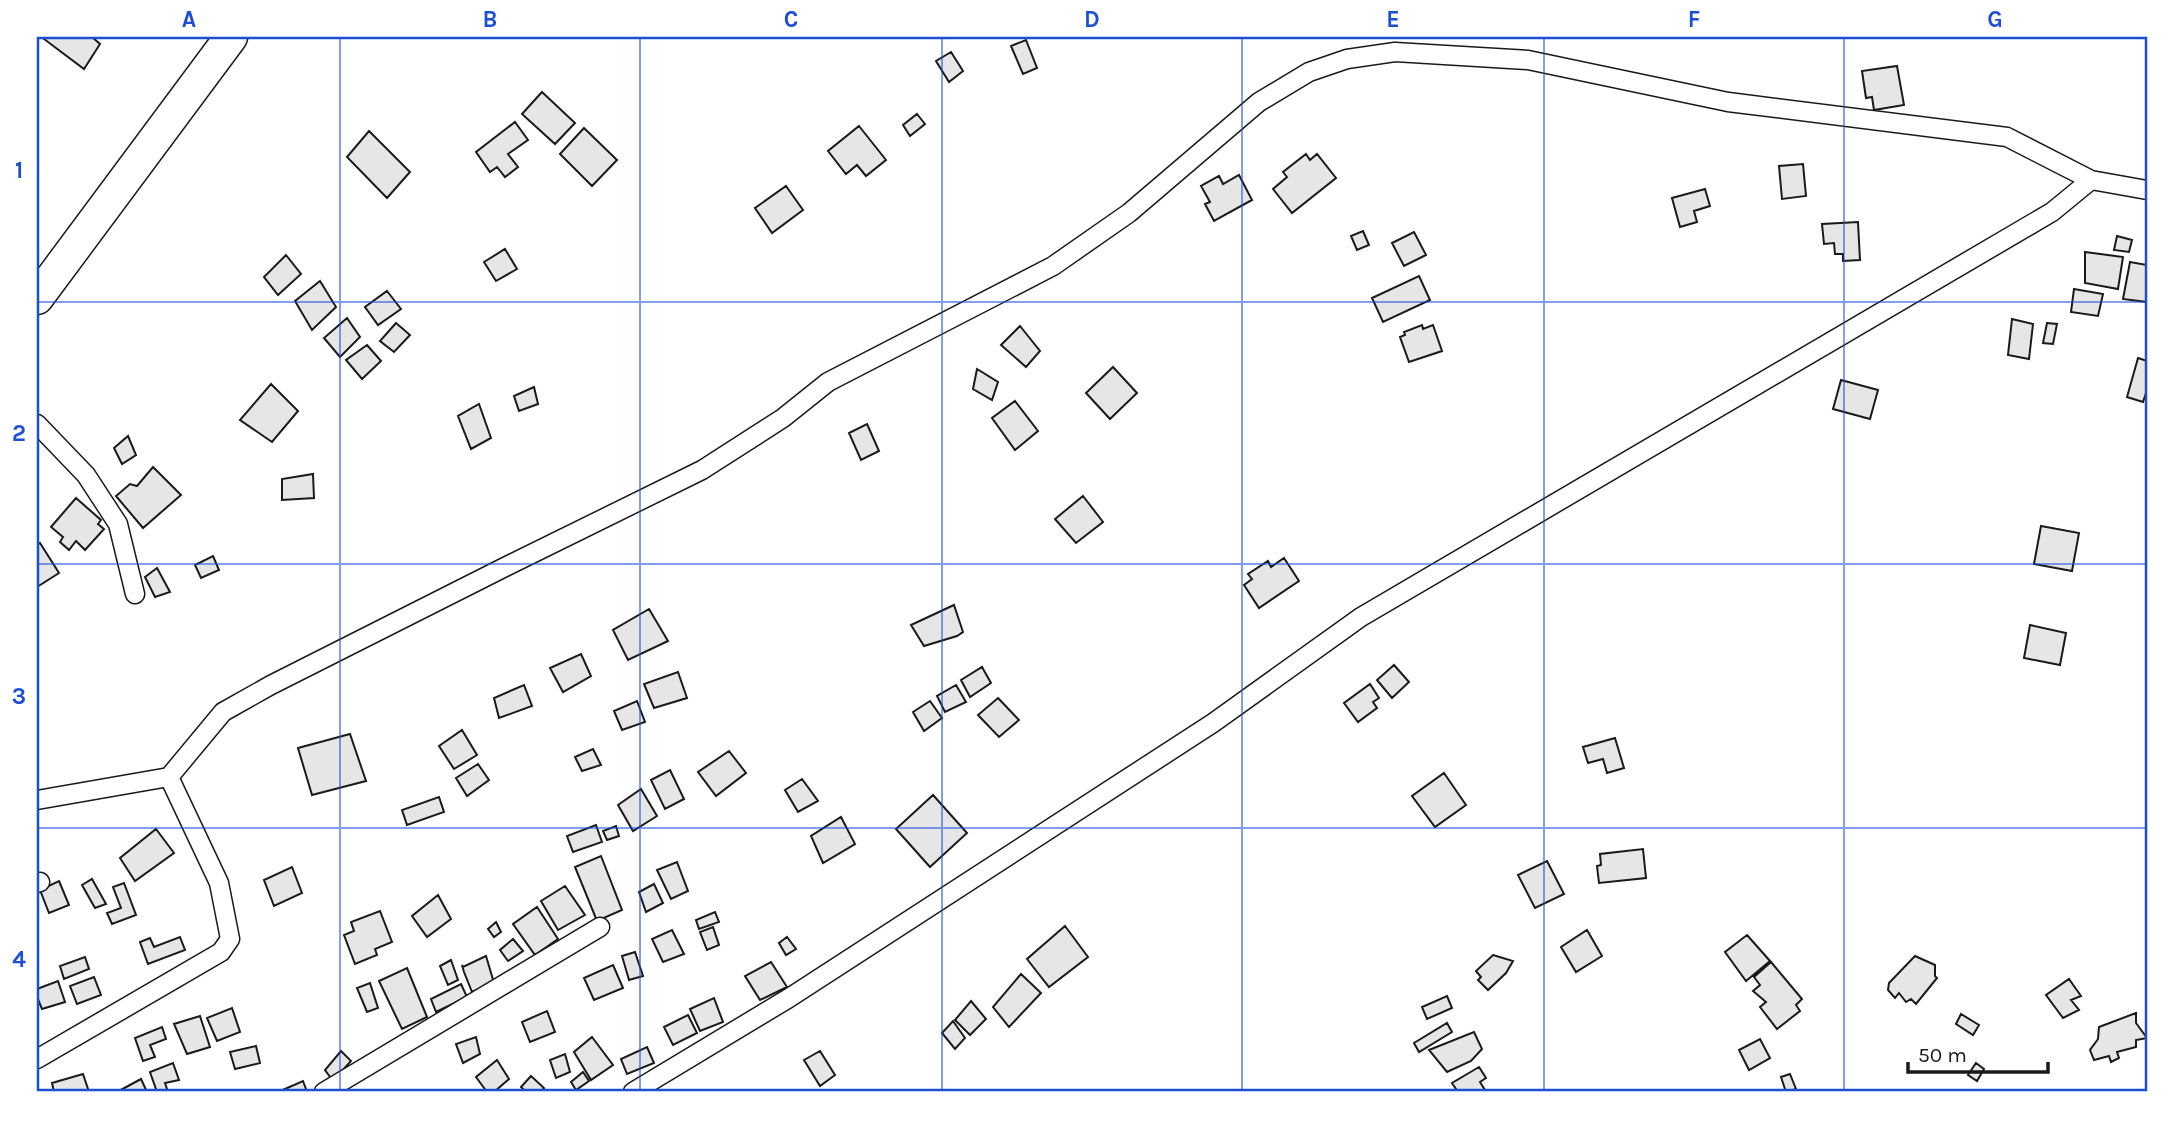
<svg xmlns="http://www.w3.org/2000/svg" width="2184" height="1129" viewBox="0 0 2184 1129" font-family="Karla,sans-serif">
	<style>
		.building { fill: #e6e6e6; stroke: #1a1a1a; stroke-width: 2 }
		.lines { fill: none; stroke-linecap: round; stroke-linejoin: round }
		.street-casing { stroke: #1a1a1a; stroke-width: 21 }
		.highway-casing { stroke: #1a1a1a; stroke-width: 35 }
		.street { stroke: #fff; stroke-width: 18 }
		.highway { stroke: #fff; stroke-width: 32 }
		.grid { fill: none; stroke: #1d4ed8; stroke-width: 2; stroke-opacity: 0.55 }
		.neatline { fill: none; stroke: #1d4ed8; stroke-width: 2.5 }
		.grid-label { font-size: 23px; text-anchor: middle; font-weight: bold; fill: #1d4ed8 }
	</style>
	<rect width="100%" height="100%" fill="#fff"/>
	<path class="building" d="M46 37H92L100 44 84 69 44 39Z
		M1026 40 1037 68 1023 74 1011 46Z
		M951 52 963 71 949 82 936 61Z
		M1897 66 1904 105 1874 110 1872 97 1866 98 1862 71Z
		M542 92 575 123 555 144 522 114Z
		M917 114 925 124 910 136 903 125Z
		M515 122 528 140 508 154 518 167 505 177 497 167 490 172 476 152Z
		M859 126 886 160 866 176 857 165 846 174 828 151Z
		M584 128 617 160 592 186 560 154Z
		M369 131 410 172 387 198 347 157Z
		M1306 154 1310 160 1317 154 1336 178 1292 213 1273 189 1287 177 1283 172Z
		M1803 164 1806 196 1782 199 1779 166Z
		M1239 175 1252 200 1214 221 1205 204 1210 202 1201 186 1219 176 1223 184Z
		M786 186 803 210 772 233 755 208Z
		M1705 189 1710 206 1694 211 1697 222 1680 227 1672 198Z
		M1858 222 1860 260 1843 261V254H1835L1834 243 1824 244 1822 224Z
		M1363 231 1369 245 1357 250 1351 236Z
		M1414 232 1426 255 1404 266 1392 243Z
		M2117 236 2132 240 2129 252 2114 250Z
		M505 249 517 269 496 281 484 262Z
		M2085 252 2123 257 2118 289 2085 283Z
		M286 255 301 274 278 295 264 277Z
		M2130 262 2147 265V302L2123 299Z
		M1419 276 1430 300 1383 322 1372 298Z
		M320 281 336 307 312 330 295 301Z
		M2074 289 2103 294 2098 316 2071 312Z
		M387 291 401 309 378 325 365 307Z
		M347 318 360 337 340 357 324 338Z
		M2012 319 2033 324 2029 359 2008 355Z
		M396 323 410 335 394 352 380 341Z
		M2047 323 2057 324 2053 344 2043 343Z
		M1422 325 1423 329 1433 325 1442 351 1409 362 1400 337 1405 335 1404 332Z
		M1020 326 1040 351 1026 367 1001 345Z
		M367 345 381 361 362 379 346 360Z
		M2138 358 2147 361V390L2143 402 2127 397Z
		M1113 367 1137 393 1110 419 1086 393Z
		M977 369 998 382 992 400 973 389Z
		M1841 380 1878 390 1870 419 1833 409Z
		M271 384 298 411 272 442 240 420Z
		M534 387 538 404 519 411 514 396Z
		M1015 401 1038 431 1015 450 992 418Z
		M479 404 491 438 471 449 458 416Z
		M867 424 879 451 861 460 849 433Z
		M128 436 136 455 122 464 114 448Z
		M153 467 181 495 143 528 116 496 130 484 137 486Z
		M313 474 314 498 282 500V479Z
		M1083 496 1103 522 1076 543 1055 519Z
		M76 498 101 520 98 524 104 529 85 550 76 541 69 550 60 542 63 537 51 527Z
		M2041 526 2079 533 2072 571 2034 564Z
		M40 543 59 573 37 587V545Z
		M213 556 219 570 201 578 195 565Z
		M1284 558 1299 581 1259 608 1244 585 1252 579 1248 574 1268 561 1271 567Z
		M157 568 170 592 155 597 145 577Z
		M954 605 963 632 957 636 924 646 911 625Z
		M649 609 668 641 628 660 613 630Z
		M2030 625 2066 633 2060 665 2024 658Z
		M581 654 591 676 563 692 550 668Z
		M1394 665 1409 682 1392 698 1377 680Z
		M982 667 991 683 970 697 961 680Z
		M678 672 687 698 654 708 644 684Z
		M1370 684 1379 698 1373 702 1377 708 1358 722 1344 703Z
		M524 685 532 706 499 718 494 698Z
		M956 685 966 702 945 712 937 696Z
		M998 698 1019 720 999 737 978 715Z
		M637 701 645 722 622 730 614 711Z
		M930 701 942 718 924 731 913 712Z
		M462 730 477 755 454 769 439 746Z
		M350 734 366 781 312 795 298 748Z
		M1615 738 1624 768 1607 773 1603 759 1588 763 1583 747Z
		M593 749 601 765 582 771 575 757Z
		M729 751 746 773 716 796 698 772Z
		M478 764 489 780 467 796 456 778Z
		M670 770 684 799 665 809 651 780Z
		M1444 773 1466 805 1435 827 1412 796Z
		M802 779 818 801 798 812 785 790Z
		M641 789 657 816 633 831 618 805Z
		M933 795 967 833 930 867 896 829Z
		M439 797 444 812 407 825 402 810Z
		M841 817 855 844 823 863 811 836Z
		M596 825 602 842 573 852 567 836Z
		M616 826 619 836 607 840 603 831Z
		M156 829 174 853 135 881 120 858Z
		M1643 849 1646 878 1599 883 1597 866 1601 865 1600 854Z
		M601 856 622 910 597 921 575 867Z
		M1547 861 1564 894 1535 908 1518 875Z
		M677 862 688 891 671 899 657 870Z
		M292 867 302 893 274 906 264 880Z
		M92 879 106 904 95 908 82 885Z
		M59 881 69 905 49 913 40 890Z
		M124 883 136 915 112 924 107 913 121 908 113 887Z
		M654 884 663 903 646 912 639 892Z
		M565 886 585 915 558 930 541 901Z
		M438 895 451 919 427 937 412 916Z
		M537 907 558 939 535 955 513 924Z
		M380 911 392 942 375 949 377 955 355 964 344 935 354 931 351 922Z
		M715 912 719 922 699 929 696 920Z
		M496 922 501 932 494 937 488 929Z
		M1065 926 1088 957 1049 987 1027 959Z
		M713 927 719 945 707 950 700 932Z
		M672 930 684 954 663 962 652 939Z
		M1587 930 1602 956 1576 972 1561 947Z
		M1747 935 1770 961 1746 981 1725 952Z
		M180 937 185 950 148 964 140 942 150 938 154 947Z
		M787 937 796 949 786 955 779 943Z
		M513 939 523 951 508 961 500 950Z
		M635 952 643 976 629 980 622 956Z
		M1493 955 1513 961 1506 973 1488 990 1478 980 1481 977 1476 971Z
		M486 956 494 983 472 992 464 972 462 965 463 967Z
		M1915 956 1935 965V976L1937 978 1916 1004 1911 999 1906 1002 1899 993 1895 998 1888 990 1889 983Z
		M85 957 89 969 64 979 60 966Z
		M451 960 458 980 448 985 440 966Z
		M771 962 787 987 760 1000 745 976Z
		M1771 962 1802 999 1796 1005 1800 1011 1777 1029 1760 1007 1766 1002 1753 991 1760 985 1754 977Z
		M613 965 623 988 594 1000 584 978Z
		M407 968 427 1017 402 1029 379 981Z
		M1021 974 1041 993 1009 1027 993 1007Z
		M94 977 101 995 77 1004 70 986Z
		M2069 979 2081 996 2071 1000 2079 1010 2063 1018 2046 995Z
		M58 981 65 1002 42 1009 37 997V989Z
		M370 983 378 1008 367 1012 357 988Z
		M461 984 467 997 436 1012 431 999Z
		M1447 996 1452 1008 1427 1019 1422 1007Z
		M714 998 723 1022 700 1031 690 1009Z
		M971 1001 986 1019 970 1035 955 1020Z
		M232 1008 240 1032 217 1041 207 1018Z
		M547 1011 555 1032 530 1042 522 1022Z
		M2136 1013V1023L2147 1038 2136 1040V1047L2117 1052 2119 1058 2111 1062 2109 1056 2094 1060 2090 1050 2098 1039 2099 1027Z
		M1961 1014 1979 1025 1973 1035 1956 1024Z
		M688 1015 697 1033 673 1045 664 1027Z
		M200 1016 210 1047 187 1054 174 1024Z
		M953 1021 965 1038 955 1049 942 1033Z
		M1447 1023 1452 1032 1419 1052 1414 1043Z
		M162 1027 166 1039 150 1045 155 1057 143 1061 135 1038Z
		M1474 1032 1482 1049 1471 1061 1447 1072 1429 1050Z
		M476 1037 480 1054 463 1063 456 1044Z
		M592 1037 613 1065 591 1080 574 1052Z
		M1760 1039 1770 1058 1749 1070 1739 1050Z
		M256 1046 260 1063 235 1069 230 1052Z
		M647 1047 654 1063 627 1074 621 1059Z
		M341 1051 351 1061 333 1081 325 1070Z
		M820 1051 835 1075 820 1086 804 1060Z
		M565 1054 570 1072 556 1078 550 1060Z
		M497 1060 509 1079 494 1092H487L476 1077Z
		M173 1063 179 1080 165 1083 168 1092H157L150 1072Z
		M1976 1063 1984 1069 1977 1081 1968 1075Z
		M1479 1067 1486 1078 1480 1082 1485 1090 1479 1092H1458L1452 1083Z
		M583 1072 589 1081 576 1090 571 1082Z
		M83 1074 89 1092H54L52 1083Z
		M1790 1074 1796 1089 1786 1092 1781 1077Z
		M531 1076 544 1088 541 1092H526L521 1087Z
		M141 1079 147 1092H117Z
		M303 1081 307 1092H278Z"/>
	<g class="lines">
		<g class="street-casing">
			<path id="street" d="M37 424 86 475 118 524 135 594
				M37 800 169 777 223 712 271 685 505 567 702 470 783 418 828 382 1053 266 1129 213 1259 102 1309 72 1347 59 1395 52 1528 60 1728 102 2007 137 2091 180 2147 190
				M37 883 40 882
				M37 1059 221 952 230 939 219 883 169 777
				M324 1092 600 927
				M633 1092 789 998 1213 723 1361 617 2052 212 2091 180"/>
		</g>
		<g class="highway-casing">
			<path id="highway" d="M37 298 231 37"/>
		</g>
		<use href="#street" class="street"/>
		<use href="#highway" class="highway"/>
	</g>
	<path class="grid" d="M340 37V1092M640 37V1092M942 37V1092M1242 37V1092M1544 37V1092M1844 37V1092M37 302H2147M37 564H2147M37 828H2147"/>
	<rect width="2184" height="1129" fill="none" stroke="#ffffff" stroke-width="77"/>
	<path d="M1908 1062v10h140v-10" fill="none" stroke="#1a1a1a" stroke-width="3.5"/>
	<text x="1918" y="1062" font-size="21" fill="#1a1a1a" stroke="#ffffff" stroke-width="5" paint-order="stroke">50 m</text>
	<rect x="38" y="38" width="2108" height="1052" class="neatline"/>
	<g class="grid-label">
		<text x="189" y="27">A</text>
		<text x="490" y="27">B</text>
		<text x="791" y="27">C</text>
		<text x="1092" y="27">D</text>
		<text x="1393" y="27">E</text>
		<text x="1694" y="27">F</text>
		<text x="1995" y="27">G</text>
		<text x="19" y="178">1</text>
		<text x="19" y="441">2</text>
		<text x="19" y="704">3</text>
		<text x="19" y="967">4</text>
	</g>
</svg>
